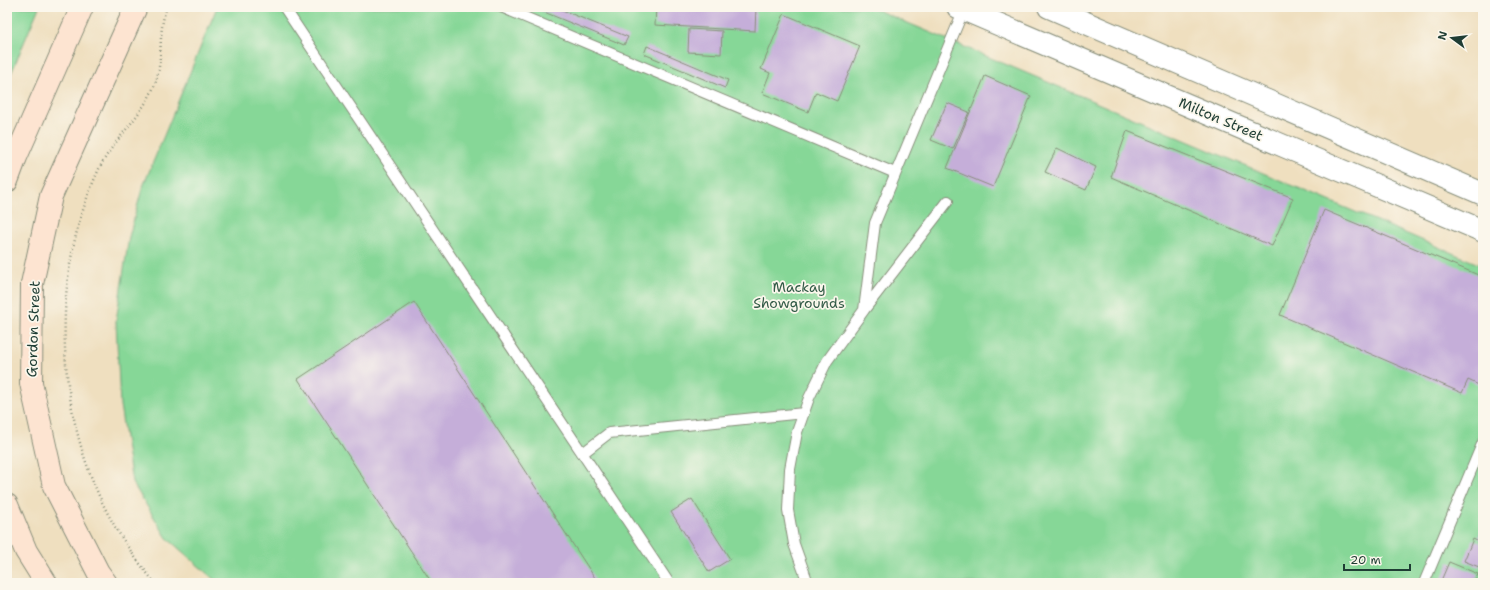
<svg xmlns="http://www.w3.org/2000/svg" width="1490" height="590" viewBox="0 0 1490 590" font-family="'Shantell Sans',sans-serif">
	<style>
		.green { fill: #86d797; stroke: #528a66 }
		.building { fill: #c5aed9 }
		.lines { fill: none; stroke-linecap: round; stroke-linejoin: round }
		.service-casing { stroke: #878e7a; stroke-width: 12 }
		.tertiary-casing { stroke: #878e7a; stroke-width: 24 }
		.secondary-casing { stroke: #878e7a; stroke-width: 24 }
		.path { stroke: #878e7a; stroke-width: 2.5; stroke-dasharray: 1 3; stroke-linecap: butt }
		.service { stroke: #fff; stroke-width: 10 }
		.tertiary { stroke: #fff; stroke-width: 22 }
		.secondary { stroke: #fde4d1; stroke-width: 22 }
		.labels { text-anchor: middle; stroke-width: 3.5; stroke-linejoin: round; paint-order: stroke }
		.street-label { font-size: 14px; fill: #1f3d34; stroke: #fbf7ec }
		.park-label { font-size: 14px; fill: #345c48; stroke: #fbf7ec }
	</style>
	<rect width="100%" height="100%" fill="#fbf7ec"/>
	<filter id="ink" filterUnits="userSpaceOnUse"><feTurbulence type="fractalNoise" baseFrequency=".025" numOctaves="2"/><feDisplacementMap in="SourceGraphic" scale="8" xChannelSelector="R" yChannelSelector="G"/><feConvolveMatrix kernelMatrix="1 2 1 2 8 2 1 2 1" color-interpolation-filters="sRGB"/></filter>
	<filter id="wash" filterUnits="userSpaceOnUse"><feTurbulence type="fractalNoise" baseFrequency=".012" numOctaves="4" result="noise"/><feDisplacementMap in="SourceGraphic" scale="16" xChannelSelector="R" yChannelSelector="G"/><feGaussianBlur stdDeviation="0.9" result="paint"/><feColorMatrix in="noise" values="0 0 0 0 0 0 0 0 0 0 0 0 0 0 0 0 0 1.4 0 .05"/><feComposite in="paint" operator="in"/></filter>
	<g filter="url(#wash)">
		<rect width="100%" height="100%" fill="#efdfbf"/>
		<path class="green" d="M7 7H39L10 76 7 75Z
			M217 7H870L1483 266V578L1481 583H218L167 538 132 482 120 405 116 321 129 237 142 189Z"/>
		<g id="blocks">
			<path class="building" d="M532 7H555L628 37 624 45Z
				M656 7H756L755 31 655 25Z
				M784 14 860 46 837 101 816 92 808 112 762 93 770 73 761 69Z
				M689 29 722 31 721 54 688 52Z
				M647 46 728 80 725 88 644 54Z
				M985 76 1031 96 993 187 947 168Z
				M947 103 969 112 953 149 931 140Z
				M1127 131 1293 198 1272 246 1111 177Z
				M1057 148 1096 167 1086 190 1045 172Z
				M1324 210 1483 277V387L1468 380 1462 393 1280 315Z
				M414 302 595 578 588 583H558L556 580 552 583H432L298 379Z
				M692 499 730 559 709 572 671 512Z
				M1483 525V540L1478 538Z
				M1473 539 1483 544V558L1479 567 1464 561Z
				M1449 562 1478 574 1474 583H1440Z"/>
		</g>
	</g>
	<g filter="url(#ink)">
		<use href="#blocks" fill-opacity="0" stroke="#878e7a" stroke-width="1"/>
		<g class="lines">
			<g class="service-casing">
				<path id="service" d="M284 7 669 583
					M501 7 895 173
					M864 310 948 201
					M583 453 609 433 804 413
					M808 583 794 544 788 510 790 469 797 432 809 398 827 361 864 310 875 223 964 9
					M1424 583 1483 442"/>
			</g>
			<g class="tertiary-casing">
				<path id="tertiary" d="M958 7 1483 231
					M1049 7 1483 194"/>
			</g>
			<g class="secondary-casing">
				<path id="secondary" d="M7 181 16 157 82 7
					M7 505 26 551 46 583
					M106 583 98 572 54 486 31 383 32 284 51 196 136 7"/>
			</g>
			<path class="path" d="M155 583C132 555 111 524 97 491 54 391 53 268 99 169 114 138 143 116 155 84 164 59 157 31 167 7"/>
			<use href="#service" class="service"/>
			<use href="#tertiary" class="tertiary"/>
			<use href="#secondary" class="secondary"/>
		</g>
	</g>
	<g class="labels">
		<g class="street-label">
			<text transform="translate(1221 119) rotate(23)" y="5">Milton Street</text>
			<text transform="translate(33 329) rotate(-88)" y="5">Gordon Street</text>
		</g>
		<g class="park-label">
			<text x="799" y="292">Mackay<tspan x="799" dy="16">Showgrounds</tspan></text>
		</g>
	</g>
	<rect width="1490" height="590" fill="none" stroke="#fbf7ec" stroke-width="24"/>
	<g transform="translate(1452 38) rotate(285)" stroke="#fbf7ec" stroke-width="3" paint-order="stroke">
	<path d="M0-3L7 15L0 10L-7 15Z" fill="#1f3d34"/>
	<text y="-6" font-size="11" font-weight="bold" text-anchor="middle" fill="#1f3d34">N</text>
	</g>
	<path d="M1344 564v6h66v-6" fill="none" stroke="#1f3d34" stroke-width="2"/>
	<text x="1350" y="564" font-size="12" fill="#1f3d34" stroke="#fbf7ec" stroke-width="3" paint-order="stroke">20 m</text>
</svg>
